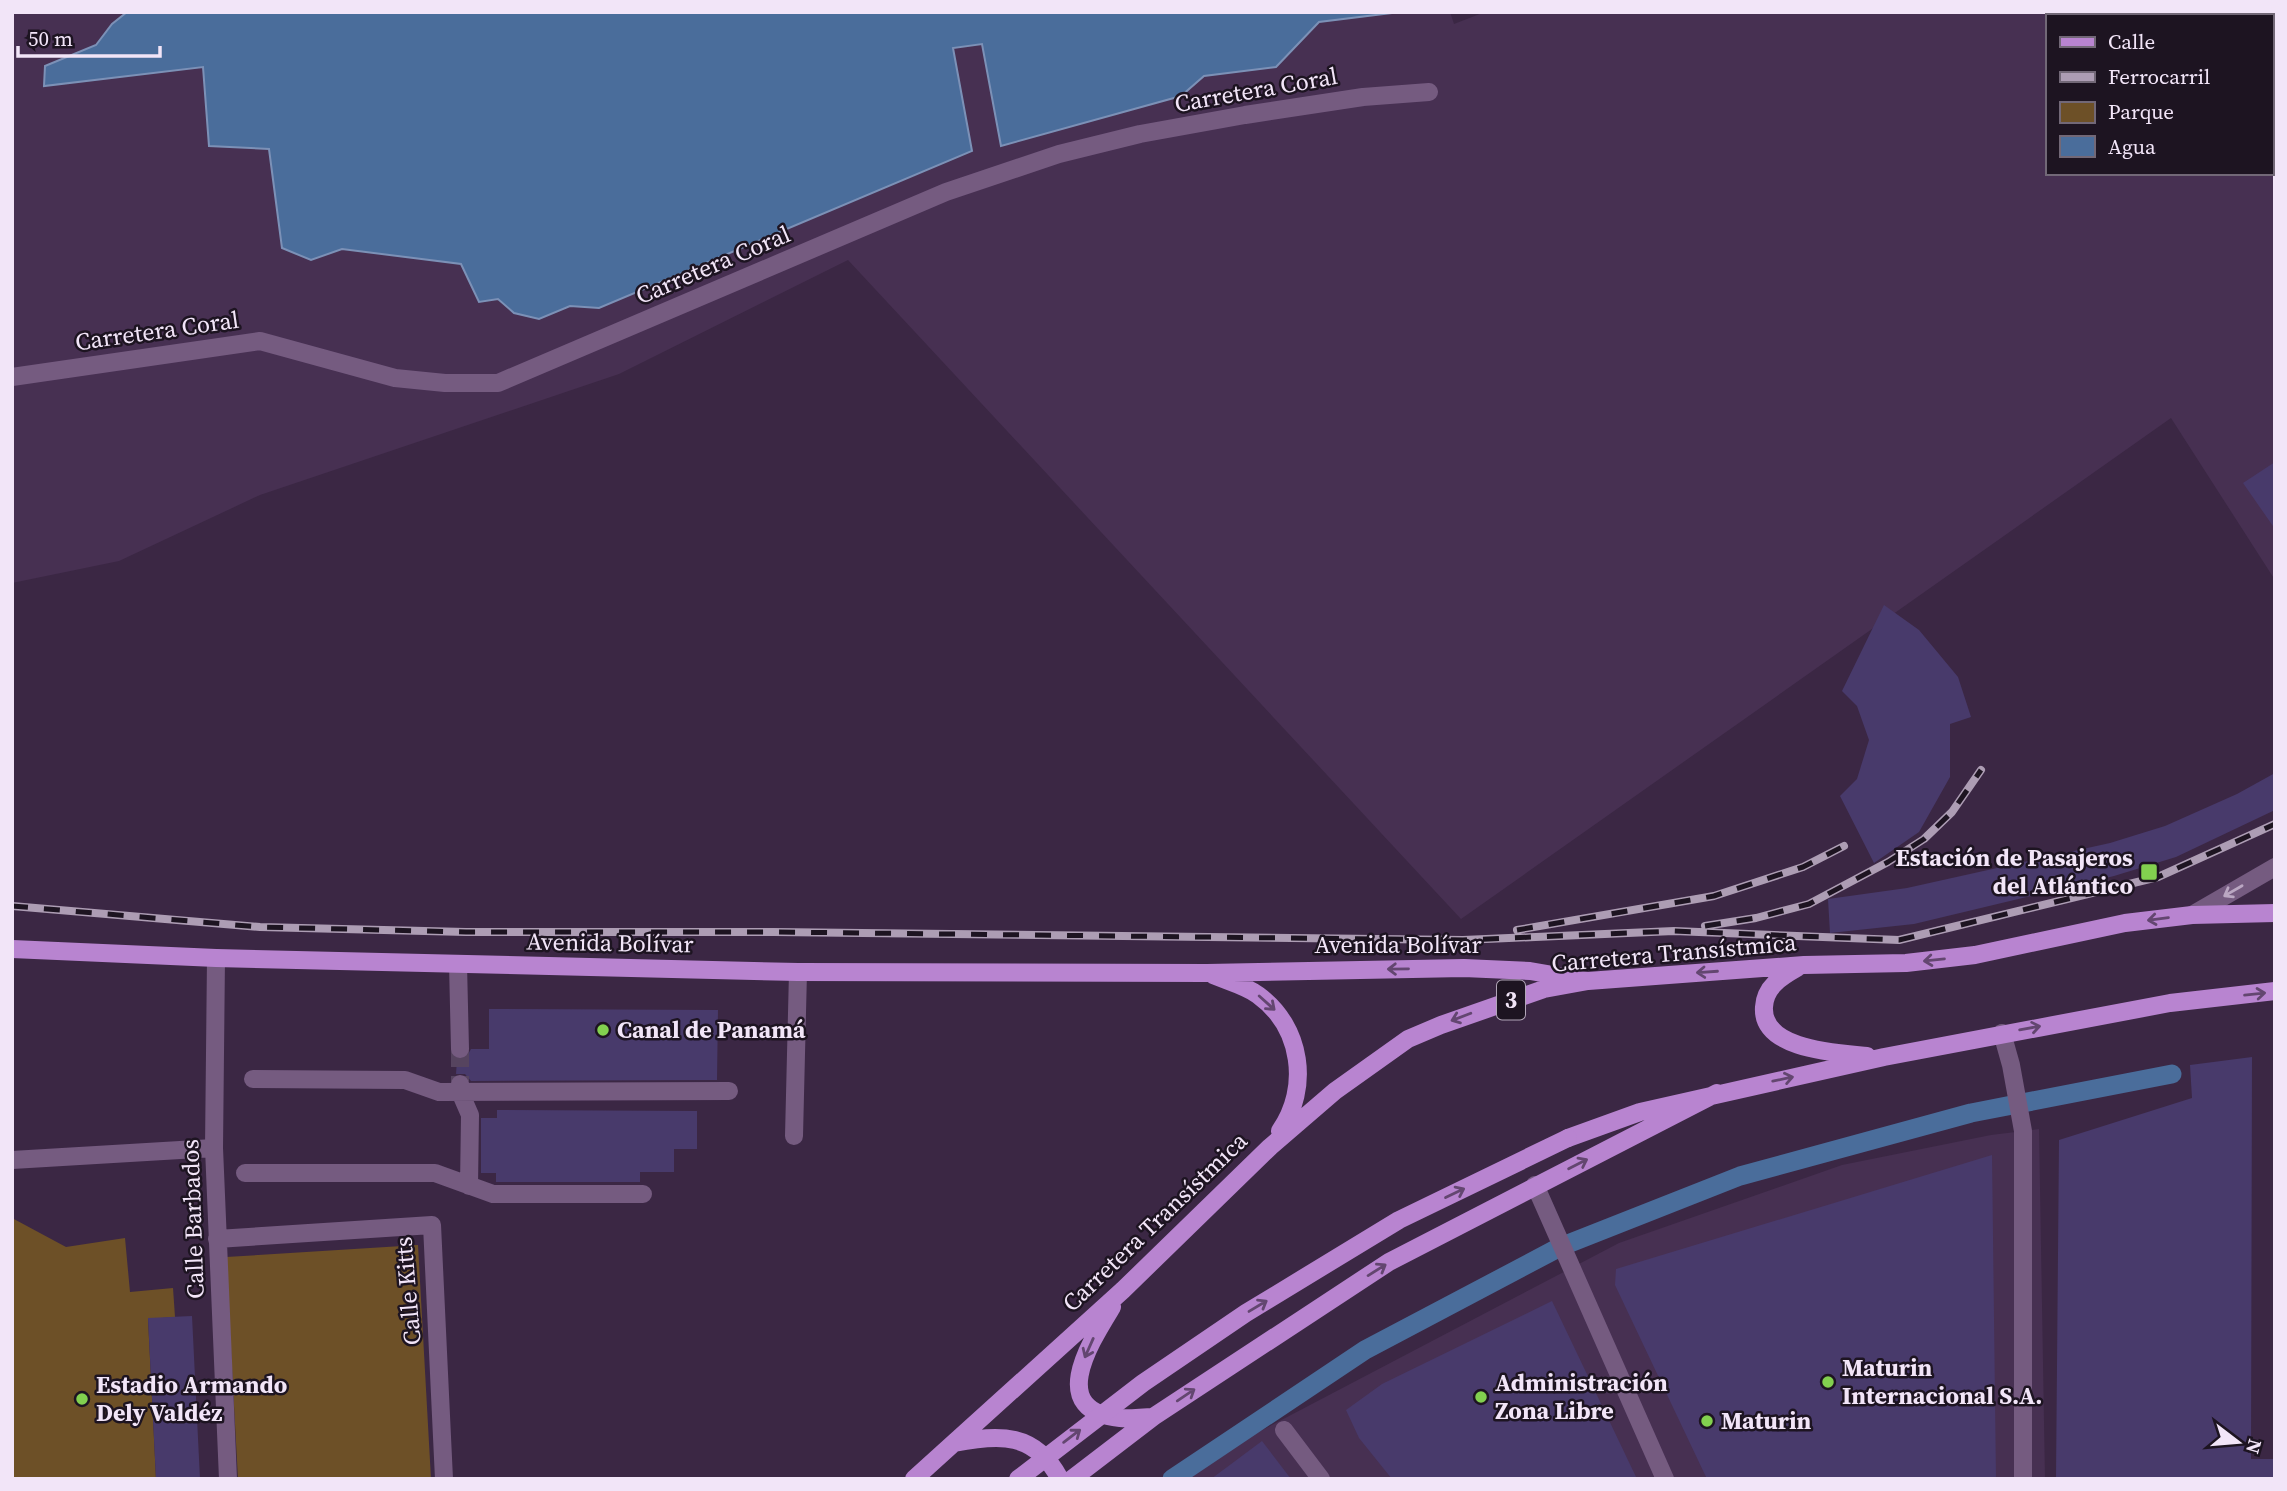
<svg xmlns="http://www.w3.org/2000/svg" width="2287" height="1491" viewBox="0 0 2287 1491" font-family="'Source Serif 4',serif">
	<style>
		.built { fill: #473052; fill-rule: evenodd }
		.green { fill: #6d5027 }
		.water { fill: #4a6d9b; stroke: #7c91b7; stroke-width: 2 }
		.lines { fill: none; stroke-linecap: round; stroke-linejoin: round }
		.canal { stroke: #4a6d9b; stroke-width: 19 }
		.building { fill: #483a6b }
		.minor-tunnel { stroke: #56445f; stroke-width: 18; stroke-dasharray: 18 9; stroke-linecap: butt }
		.minor { stroke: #755b80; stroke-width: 18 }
		.major { stroke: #b884d0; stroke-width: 18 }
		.rail-casing { stroke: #ad9db4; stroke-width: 8 }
		.rail { stroke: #1d1421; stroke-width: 5; stroke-dasharray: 16; stroke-linecap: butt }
		.major-bridge { stroke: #b884d0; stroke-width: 18 }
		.oneway { stroke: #baa7c2 }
		.oneway2 { stroke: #634670 }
		.poi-dot { fill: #82d04f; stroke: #1d1421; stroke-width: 2.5 }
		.labels { text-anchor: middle; stroke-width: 5; stroke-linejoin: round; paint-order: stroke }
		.shield { fill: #1d1421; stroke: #b2a6b8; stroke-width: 2 }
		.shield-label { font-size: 23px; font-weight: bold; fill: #f2e5f8 }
		.street-label { font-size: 24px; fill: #f2e5f8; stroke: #1d1421 }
		.poi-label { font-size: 24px; font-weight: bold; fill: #f2e5f8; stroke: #1d1421; text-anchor: start }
	</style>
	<rect width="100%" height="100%" fill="#3b2744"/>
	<path class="built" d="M12 12H127L112 24 96 45 45 66V86L203 67 209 146 269 148 311 260 342 249 462 264 479 302 498 299 514 313 539 319 570 306 599 308 972 152 953 48 982 43 1001 146 1180 96 1204 76 1276 67 1319 22 1400 12H1450L1454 24 1485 12H2275V580L2171 418 1461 919 848 260 619 374 260 495 119 561 12 583ZM2047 16H2271V173H2047Z
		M2039 1129 2045 1479H1182L1211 1457 1619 1243 1842 1165 1991 1135Z"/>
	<path class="green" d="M12 1218 66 1247 125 1238 130 1292 173 1288 175 1317 148 1319 156 1479H12Z
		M418 1245 431 1479H238L226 1257Z"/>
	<path class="water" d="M127 12H1400L1319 22 1276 67 1204 76 1181 96 1001 146 982 44 953 48 972 151 599 308 570 306 539 319 514 313 498 299 479 302 461 264 342 249 311 260 282 248 269 149 209 146 203 67 44 86 45 66 96 45 112 24Z"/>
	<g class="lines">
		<path class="canal" d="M1172 1479 1365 1350 1560 1247 1740 1176 1971 1113 2172 1074"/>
	</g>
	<path class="building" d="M2275 462V529L2243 483Z
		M1884 605 1919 630 1958 677 1971 717 1950 724V777L1919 832 1874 863 1840 796 1857 779 1869 740 1857 706 1842 691Z
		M2275 773V810L2176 857 2114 876 1914 924 1830 933 1828 899 1907 888 2110 843 2165 826 2237 794Z
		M489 1009 718 1010 717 1080 471 1081 465 1074H456L457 1060 466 1058 471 1049H489Z
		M2252 1057 2251 1459H2275V1479H2056L2059 1140 2192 1098 2190 1065Z
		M497 1110 697 1111V1149H674V1172H640V1182H496V1173H481V1118H497Z
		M1992 1155 1996 1479H1707L1615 1285 1616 1269Z
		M1552 1301 1637 1479H1392L1359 1438 1346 1410 1382 1384Z
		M192 1316 200 1479H156L148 1318Z
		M1262 1441 1291 1479H1211Z"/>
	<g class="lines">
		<path class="minor-tunnel" d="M460 1049V1081"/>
		<path class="minor" d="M12 377 260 341 395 378 445 383H498L946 192 1059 154 1140 134 1245 115 1363 97 1429 92
			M2192 915 2275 867
			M216 958 214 1148 228 1479
			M458 964 460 1049
			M2002 1033 2011 1065 2023 1131V1479
			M253 1079 405 1080 439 1092 729 1091
			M460 1084V1092L470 1115 469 1186
			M794 1136 798 972
			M12 1160 214 1148
			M245 1173H435L493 1194H643
			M1535 1185 1665 1479
			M217 1239 432 1225 444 1479
			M1284 1430 1321 1479"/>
		<path class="major" d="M12 949 216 958 798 972 1207 973 1464 968 1530 971 1588 981
			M1797 968C1781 977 1765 987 1764 1007 1761 1050 1838 1053 1867 1056
			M1213 975C1227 981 1246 986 1258 995 1302 1027 1310 1088 1280 1131
			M1568 1138 1640 1112 1884 1057 2170 1003 2275 991
			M1112 1307C1090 1343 1046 1411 1120 1418 1131 1419 1142 1417 1153 1417
			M954 1443C1000 1434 1035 1432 1060 1479
			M914 1479 1123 1290 1270 1147 1335 1091 1408 1039 1441 1025 1544 989 1588 981 1804 965 1906 963 1975 955 2125 923 2192 915 2275 913
			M1072 1479 1153 1417 1389 1262 1717 1093"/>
		<g class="rail-casing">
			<path id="rail" d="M12 906 260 927 466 932H774L1463 940 1674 931 1899 940 2158 877 2275 824
				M1705 926 1756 918 1809 904 1888 862 1924 839 1952 812 1981 770
				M1517 930 1714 896 1803 867 1844 846"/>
		</g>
		<use href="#rail" class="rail"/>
		<path class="major-bridge" d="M1018 1479 1143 1383 1246 1313 1399 1220 1568 1138"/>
	</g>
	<defs><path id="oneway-shaft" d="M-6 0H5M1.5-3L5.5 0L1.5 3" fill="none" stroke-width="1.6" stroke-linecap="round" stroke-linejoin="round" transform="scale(1.75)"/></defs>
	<use class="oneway" href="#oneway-shaft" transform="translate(2233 891) rotate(150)"/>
	<g class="oneway2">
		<use href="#oneway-shaft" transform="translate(2158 919) rotate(173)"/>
		<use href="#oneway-shaft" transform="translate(1934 960) rotate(174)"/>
		<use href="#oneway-shaft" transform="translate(1398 969) rotate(179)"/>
		<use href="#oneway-shaft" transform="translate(1707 972) rotate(176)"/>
		<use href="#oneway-shaft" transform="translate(2255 994) rotate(-6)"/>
		<use href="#oneway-shaft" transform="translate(1267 1003) rotate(42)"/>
		<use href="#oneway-shaft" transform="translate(1461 1017) rotate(159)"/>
		<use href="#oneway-shaft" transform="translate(2030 1028) rotate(-10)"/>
		<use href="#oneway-shaft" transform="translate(1783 1079) rotate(-12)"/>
		<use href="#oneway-shaft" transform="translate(1578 1164) rotate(-27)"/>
		<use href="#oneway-shaft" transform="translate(1455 1193) rotate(-26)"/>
		<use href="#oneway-shaft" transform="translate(1377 1270) rotate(-32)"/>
		<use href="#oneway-shaft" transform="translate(1258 1306) rotate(-31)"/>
		<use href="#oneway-shaft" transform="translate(1089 1348) rotate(114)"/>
		<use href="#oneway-shaft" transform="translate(1186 1395) rotate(-34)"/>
		<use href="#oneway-shaft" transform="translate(1072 1436) rotate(-37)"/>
	</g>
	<g class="poi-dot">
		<rect x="2140" y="863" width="18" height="18" rx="3.5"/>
		<circle cx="603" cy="1030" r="7"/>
		<circle cx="1828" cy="1382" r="7"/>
		<circle cx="1481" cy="1397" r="7"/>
		<circle cx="82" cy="1399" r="7"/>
		<circle cx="1707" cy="1421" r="7"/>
	</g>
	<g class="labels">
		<rect class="shield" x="1497" y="980.5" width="28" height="39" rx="5"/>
		<g class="shield-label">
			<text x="1511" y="1008">3</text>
		</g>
		<g class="street-label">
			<text transform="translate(1256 90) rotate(-10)" y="8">Carretera Coral</text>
			<text transform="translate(713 265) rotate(-23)" y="8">Carretera Coral</text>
			<text transform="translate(157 331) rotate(-8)" y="8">Carretera Coral</text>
			<text transform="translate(610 943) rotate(1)" y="8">Avenida Bolívar</text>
			<text x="1398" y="953">Avenida Bolívar</text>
			<text transform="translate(1674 953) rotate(-5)" y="8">Carretera Transístmica</text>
			<text transform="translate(193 1219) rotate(-92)" y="8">Calle Barbados</text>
			<text transform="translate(1155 1222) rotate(-44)" y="8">Carretera Transístmica</text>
			<text transform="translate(408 1291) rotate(-95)" y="8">Calle Kitts</text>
		</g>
		<g class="poi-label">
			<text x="2133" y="866" text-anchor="end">Estación de Pasajeros<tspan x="2133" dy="28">del Atlántico</tspan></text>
			<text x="617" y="1038">Canal de Panamá</text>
			<text x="1842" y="1376">Maturin<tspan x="1842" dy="28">Internacional S.A.</tspan></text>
			<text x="1495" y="1391">Administración<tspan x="1495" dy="28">Zona Libre</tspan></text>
			<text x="96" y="1393">Estadio Armando<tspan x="96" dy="28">Dely Valdéz</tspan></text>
			<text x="1721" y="1429">Maturin</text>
		</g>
	</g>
	<rect width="2287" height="1491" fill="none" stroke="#f2e5f8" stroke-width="28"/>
	<rect x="2046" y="14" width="228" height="161" fill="#1d1421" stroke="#726877" stroke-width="2"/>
	<rect x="2060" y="37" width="35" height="10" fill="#b884d0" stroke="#726877" stroke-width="2"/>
	<text x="2108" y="49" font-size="21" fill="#f2e5f8">Calle</text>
	<rect x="2060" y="72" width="35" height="10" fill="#ad9db4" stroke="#726877" stroke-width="2"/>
	<text x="2108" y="84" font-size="21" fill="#f2e5f8">Ferrocarril</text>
	<rect x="2060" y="102" width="35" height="21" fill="#6d5027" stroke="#726877" stroke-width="2"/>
	<text x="2108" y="119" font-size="21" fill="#f2e5f8">Parque</text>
	<rect x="2060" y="136" width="35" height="21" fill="#4a6d9b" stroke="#726877" stroke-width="2"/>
	<text x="2108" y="154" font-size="21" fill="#f2e5f8">Agua</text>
	<g transform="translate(2238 1442) rotate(106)" stroke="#1d1421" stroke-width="5" paint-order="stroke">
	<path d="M0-5L12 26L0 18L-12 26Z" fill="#f2e5f8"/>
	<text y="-10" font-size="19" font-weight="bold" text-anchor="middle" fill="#f2e5f8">N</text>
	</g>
	<path d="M18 46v10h142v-10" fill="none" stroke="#f2e5f8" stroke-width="3.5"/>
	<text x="28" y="46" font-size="21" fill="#f2e5f8" stroke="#1d1421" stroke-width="5" paint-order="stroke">50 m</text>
</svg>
